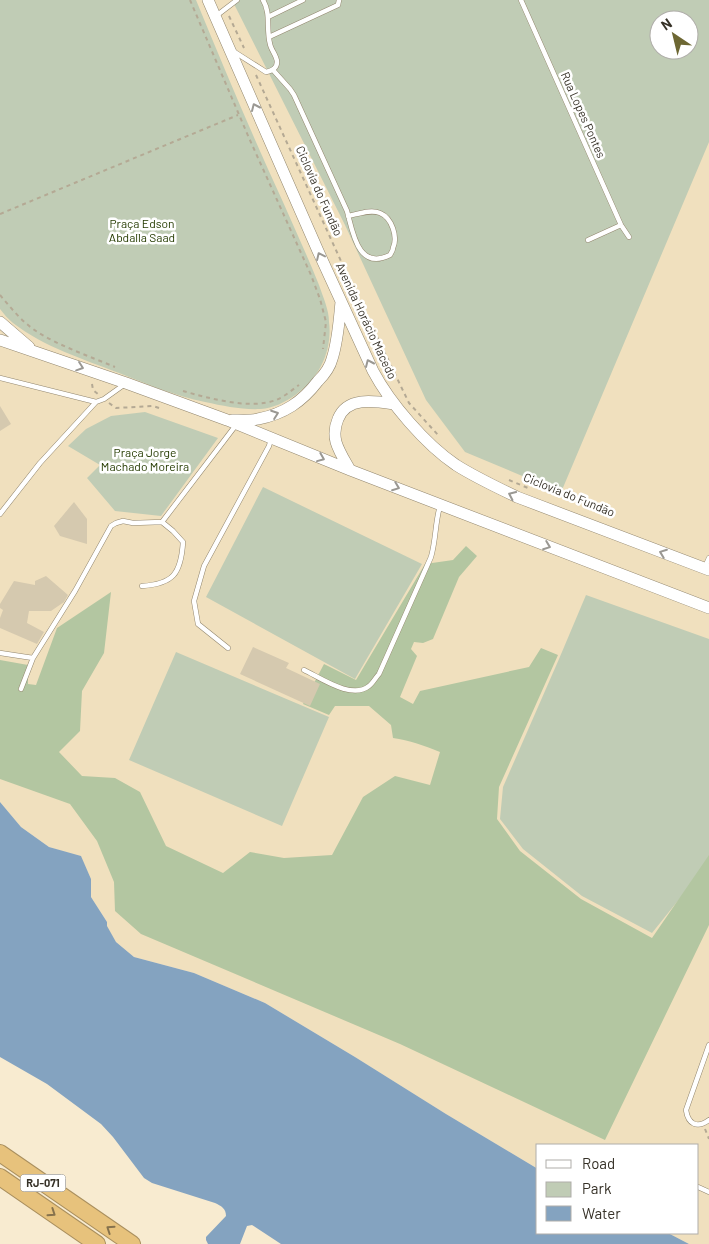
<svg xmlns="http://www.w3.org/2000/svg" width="709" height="1244" viewBox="0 0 709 1244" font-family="Barlow,sans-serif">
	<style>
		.built { fill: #f0e0be; fill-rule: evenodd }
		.green { fill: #c0ccb5; fill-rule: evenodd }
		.forest { fill: #b3c6a1 }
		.water { fill: #84a3c0 }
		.building { fill: #d5c9af }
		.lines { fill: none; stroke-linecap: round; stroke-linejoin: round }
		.service-casing { stroke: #92866e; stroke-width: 5.5 }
		.tertiary-casing { stroke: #92866e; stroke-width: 12 }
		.motorway-casing { stroke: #a98f5e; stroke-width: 18 }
		.path { stroke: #b4a994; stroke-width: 2; stroke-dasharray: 4 4; stroke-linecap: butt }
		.service { stroke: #fff; stroke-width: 4.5 }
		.tertiary { stroke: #fff; stroke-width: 11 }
		.motorway { stroke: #e7c27c; stroke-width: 16 }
		.oneway { stroke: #9a9893 }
		.oneway2 { stroke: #86724d }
		.labels { text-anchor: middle; stroke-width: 5; stroke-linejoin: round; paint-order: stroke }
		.shield { fill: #fff; stroke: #726f68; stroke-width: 1 }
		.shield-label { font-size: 11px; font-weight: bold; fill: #363127 }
		.street-label { font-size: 12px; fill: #363127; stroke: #fff }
		.park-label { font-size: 12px; fill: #253b01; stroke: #fff }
	</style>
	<rect width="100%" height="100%" fill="#f8ebd0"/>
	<path class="built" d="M0 0H709V1244H689L668 1233H698V1145H538V1169L446 1114 355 1057 265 1003 194 973 134 957 116 942 106 926 107 922 91 897V879L81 857 49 847 21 827 0 802ZM659 20H689V50H659Z"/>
	<path class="green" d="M0 0H196C224 68 252 135 283 202 295 230 308 257 319 285 323 297 329 310 329 322 331 336 328 353 321 366 310 387 285 407 261 409 242 410 224 406 205 402 175 396 147 384 119 373 83 359 44 347 13 323 8 319 4 314 0 309Z
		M232 0H709V142L562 490 559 489 558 491 465 452 426 400 345 225ZM659 20H689V50H659Z
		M145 412 218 438 161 516 115 511 87 478 100 465 68 446 86 429 111 416Z
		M263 487 422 564 355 679 206 597Z
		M586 595 709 639V862L652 933 582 896 523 849 500 819 503 787 559 659Z
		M176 652 329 717 282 826 129 760Z"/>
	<path class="forest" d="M466 546 477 556 459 577 433 639 423 643 414 642 411 649 417 656 400 697 413 704 420 691 529 667 541 648 558 655 499 787 497 819 520 851 581 899 652 938 709 855V925L605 1140 400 1044 141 934 115 911 114 882 97 841 70 804 0 779V660L28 665V684L36 685 57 628 111 592 104 653 82 691 80 731 59 752 82 776 115 778 140 792 166 846 223 873 250 852 284 858 332 855 363 797 395 776 430 785 440 752C425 746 409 740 393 738L391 725 369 706H335L329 715 303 704 324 664 356 680 425 564 453 560Z"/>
	<path class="water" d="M0 802 21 827 49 847 81 856 91 879V897L107 922V926L116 942 134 957 194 973 265 1003 355 1057 446 1114 538 1169V1233H668L689 1244H281L252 1225 247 1226 240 1244H208L206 1240V1237L226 1216C226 1208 221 1206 215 1203L152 1183 144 1178 113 1137 101 1124 47 1084 0 1057Z"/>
	<path class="building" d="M0 406 11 424 0 431Z
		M74 502 87 519V544L60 536 54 526Z
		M46 576 68 595 64 602 51 611H29L27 623 44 632 37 644 0 628V618L3 610 0 608V604L14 581 35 585V581Z
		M253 647 289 663 286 668 320 684 310 706 240 674Z"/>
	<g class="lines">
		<g class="service-casing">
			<path id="service" d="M521 0 621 225 629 237
				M216 16 237 0
				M268 17 303 0
				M269 37 338 5 339 0
				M233 51 266 72C271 71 277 69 277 62 277 56 271 50 270 44 266 29 271 13 263 0
				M273 70 290 89 294 95 347 211C353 233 358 271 390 255 391 253 393 251 393 248 398 237 392 218 380 213 371 209 358 214 348 216
				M588 240 621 225
				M0 378 96 402
				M0 514 40 463 96 402 104 399 125 384
				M705 567 709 558
				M142 586C173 584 181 574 183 542L173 531 162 522
				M228 648 198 624 194 601 204 566 269 446 271 439
				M0 653 33 658 75 591 111 526 116 523 123 521 133 523 162 522 236 425
				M304 670C321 678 352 700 369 686 373 683 376 677 379 674L431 557C436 540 435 523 440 506
				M21 689 33 658
				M709 1045 686 1110C688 1124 697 1129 709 1120
				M698 1187 709 1192"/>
		</g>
		<g class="tertiary-casing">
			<path id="tertiary" d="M208 0 318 251 373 371C390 403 425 444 456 465 475 477 496 487 517 497L709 570
				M0 322 29 347
				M0 340 126 383 227 420 350 470 709 608
				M232 420C240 420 250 421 258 419 284 414 302 402 318 381 324 375 330 367 332 359 338 341 339 321 341 302
				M350 470C345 461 339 452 336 442 334 434 335 426 338 419 347 396 375 401 394 404"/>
		</g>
		<g class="motorway-casing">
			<path id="motorway" d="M0 1153 132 1244
				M0 1177 97 1244"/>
		</g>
		<path class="path" d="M190 0 249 138 311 275 320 299 326 322 323 349
			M229 16 244 48
			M256 75 351 283 409 403 438 435
			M0 214 238 115
			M0 295C11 308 22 322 36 331 59 346 89 356 115 367
			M92 384 93 390 98 394
			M183 391C208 398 250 410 276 400 284 397 292 390 299 385
			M109 403 116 408 153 406 162 409
			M509 480 528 488
			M705 1129 709 1139"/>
		<use href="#service" class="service"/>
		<use href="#tertiary" class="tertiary"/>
		<use href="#motorway" class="motorway"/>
	</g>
	<defs><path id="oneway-chevron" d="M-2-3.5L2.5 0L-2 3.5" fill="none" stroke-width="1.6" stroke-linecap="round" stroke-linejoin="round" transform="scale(1.25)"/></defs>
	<g class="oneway">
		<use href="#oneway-chevron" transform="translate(255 107) rotate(-114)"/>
		<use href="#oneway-chevron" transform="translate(320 256) rotate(-115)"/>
		<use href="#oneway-chevron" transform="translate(369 363) rotate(-114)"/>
		<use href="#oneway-chevron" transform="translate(80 367) rotate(19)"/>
		<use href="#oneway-chevron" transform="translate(275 414) rotate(-20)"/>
		<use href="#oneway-chevron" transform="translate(321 458) rotate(22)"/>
		<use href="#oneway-chevron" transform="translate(396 487) rotate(21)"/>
		<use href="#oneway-chevron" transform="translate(512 495) rotate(-155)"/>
		<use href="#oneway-chevron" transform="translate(547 546) rotate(21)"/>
		<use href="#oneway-chevron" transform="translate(663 553) rotate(-159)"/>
	</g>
	<g class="oneway2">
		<use href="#oneway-chevron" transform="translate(52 1213) rotate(34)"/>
		<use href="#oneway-chevron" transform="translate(110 1229) rotate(-146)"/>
	</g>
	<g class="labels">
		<rect class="shield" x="20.5" y="1174.5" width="45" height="17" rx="4"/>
		<g class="shield-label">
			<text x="43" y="1187">RJ-071</text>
		</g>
		<g class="street-label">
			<text transform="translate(583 115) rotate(66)" y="4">Rua Lopes Pontes</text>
			<text transform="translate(319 191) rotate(66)" y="4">Ciclovia do Fundão</text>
			<text transform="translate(366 321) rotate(65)" y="4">Avenida Horácio Macedo</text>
			<text transform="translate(569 495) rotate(22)" y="4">Ciclovia do Fundão</text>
		</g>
		<g class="park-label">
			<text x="142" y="228">Praça Edson<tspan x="142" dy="14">Abdalla Saad</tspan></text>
			<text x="145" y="457">Praça Jorge<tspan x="145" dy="14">Machado Moreira</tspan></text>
		</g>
	</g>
	<rect x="536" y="1144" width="162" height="90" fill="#ffffff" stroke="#afada9"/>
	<rect x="546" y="1160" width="25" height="8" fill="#ffffff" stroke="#afada9"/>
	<text x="582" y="1169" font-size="15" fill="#363127">Road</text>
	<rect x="546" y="1182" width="25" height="15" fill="#c0ccb5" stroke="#afada9"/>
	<text x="582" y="1194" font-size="15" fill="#363127">Park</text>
	<rect x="546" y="1206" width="25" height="15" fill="#84a3c0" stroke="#afada9"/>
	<text x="582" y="1219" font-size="15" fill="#363127">Water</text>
	<g transform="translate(674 35) rotate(325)"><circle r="24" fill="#ffffff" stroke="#afada9"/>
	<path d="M0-4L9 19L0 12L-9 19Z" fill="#6d6733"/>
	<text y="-8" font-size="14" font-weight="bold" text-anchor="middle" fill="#363127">N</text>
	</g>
</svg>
